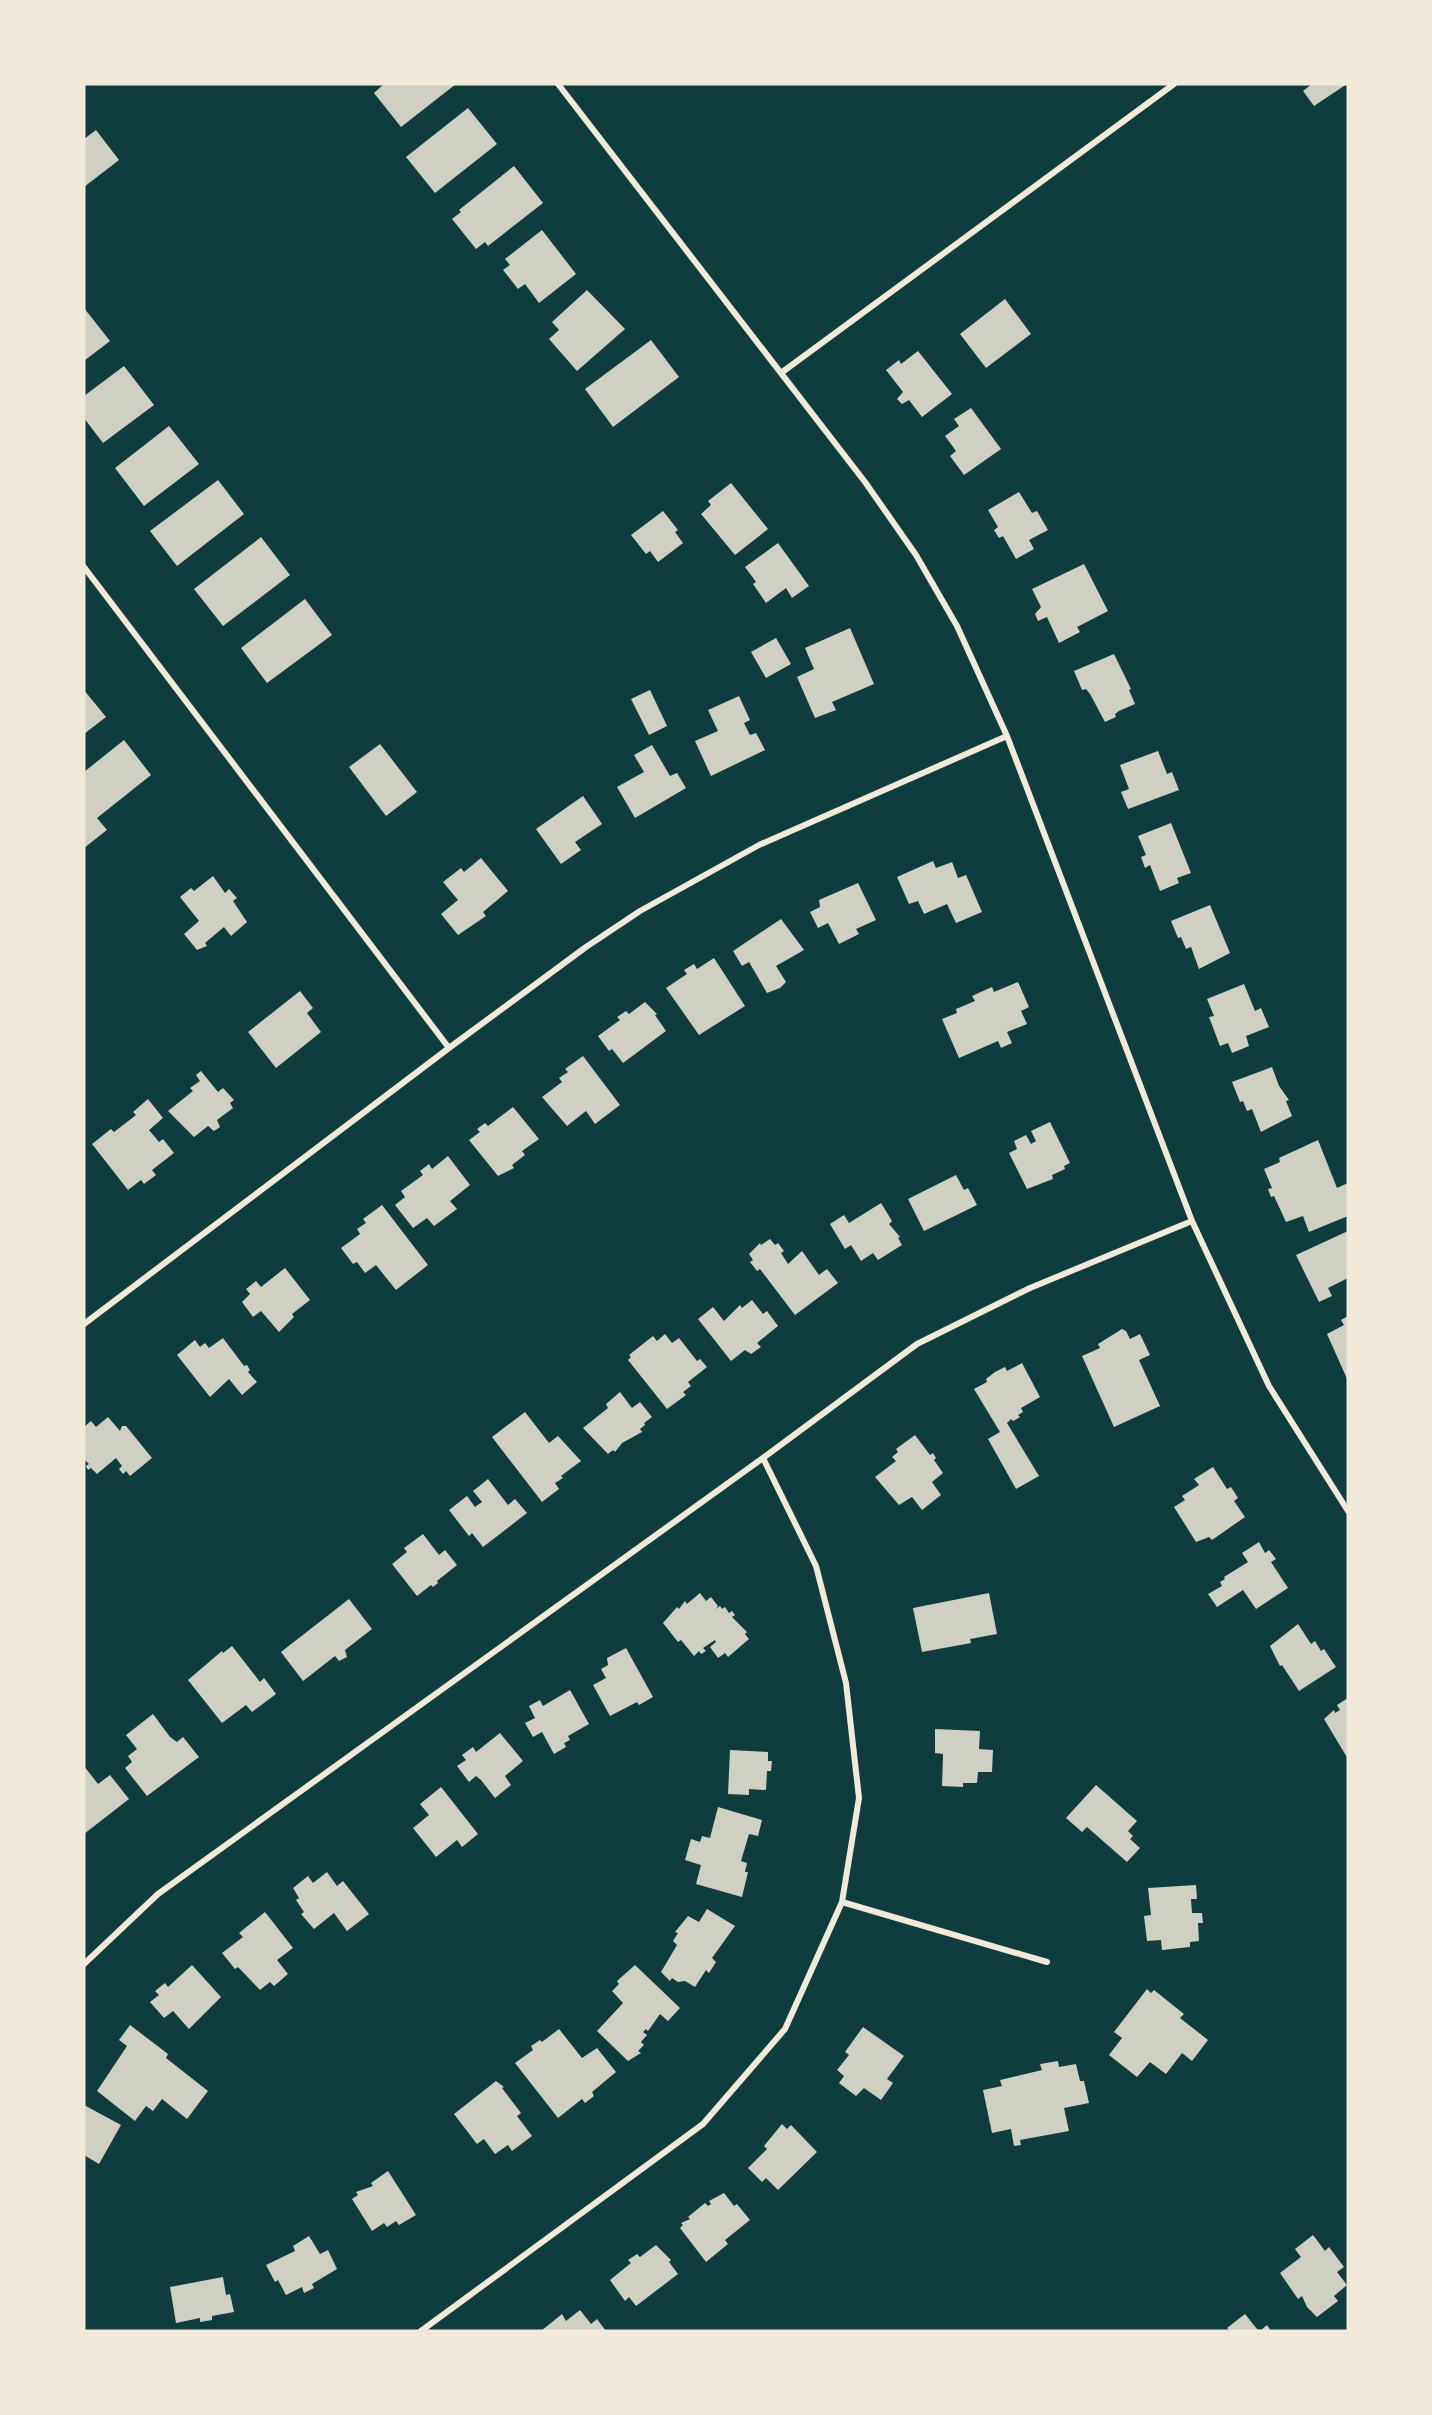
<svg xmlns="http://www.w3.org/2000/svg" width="1432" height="2415" viewBox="0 0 1432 2415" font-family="Jost,sans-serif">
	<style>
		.building { fill: #cfcfc3 }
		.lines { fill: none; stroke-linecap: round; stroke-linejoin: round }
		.minor { stroke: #f1e9da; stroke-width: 6 }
	</style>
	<rect width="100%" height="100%" fill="#0f3d3e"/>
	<path class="building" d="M384 84H456L401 127 374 93Z
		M1312 84H1347L1314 106 1303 91Z
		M468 108 497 144 435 193 406 157Z
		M96 130 119 160 84 187V139Z
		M514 166 543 203 488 246 485 242 476 249 452 219 461 212 459 210Z
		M542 230 576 274 539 303 525 284 518 289 503 270 510 265 505 259Z
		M587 290 625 329 577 371 549 339 559 330 552 322Z
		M1005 299 1031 334 986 368 960 334Z
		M84 308 110 341 84 361Z
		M651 340 679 377 613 427 585 389Z
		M918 351 952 394 922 417 909 400 902 404 897 399 903 392 886 370 899 360 901 364Z
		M124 366 154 405 103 443 84 418V396Z
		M971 408 1001 449 964 475 950 456 956 451 945 436 959 426 954 419Z
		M169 426 199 464 144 506 115 468Z
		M218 480 244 514 177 566 150 531Z
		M731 483 768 529 735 555 701 514 711 505 708 501Z
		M1019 492 1032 513 1037 511 1048 530 1029 540 1034 549 1016 559 1003 536 999 538 994 530 998 527 988 510Z
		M663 511 678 530 675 532 683 543 658 562 650 551 646 554 631 535Z
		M261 537 290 575 223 626 194 589Z
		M778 543 809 586 792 598 786 588 766 603 753 584 756 582 745 567Z
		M1084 564 1108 611 1077 627 1080 632 1059 643 1047 617 1038 621 1035 614 1041 607 1032 589Z
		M305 599 332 635 267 683 241 648Z
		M850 628 874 684 832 702 836 710 815 718 797 677 814 669 805 648Z
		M776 638 791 664 766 678 751 652Z
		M1114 654 1131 689 1129 690 1135 704 1119 711 1115 714 1116 717 1105 722 1090 694 1086 689 1082 690 1074 671Z
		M84 690 106 717 84 734Z
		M650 690 667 726 649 735 631 699Z
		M739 696 750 720 744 723 750 735 756 733 765 750 711 776 695 741 718 731 708 710Z
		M124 740 151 775 97 818 107 830 84 848V772Z
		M380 744 417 792 386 816 349 767Z
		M652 745 670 776 677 773 686 788 635 818 617 787 644 772 634 755Z
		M1158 751 1167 774 1172 772 1179 790 1128 809 1121 792 1129 789 1120 765Z
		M583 796 602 824 575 842 581 850 561 864 536 829Z
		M1171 823 1191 873 1177 878 1179 883 1160 891 1150 865 1145 868 1141 857 1146 855 1138 836Z
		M481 858 508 891 483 912 486 916 458 935 441 914 458 900 443 882 461 868 464 872Z
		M933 861 936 868 952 862 958 878 966 875 982 912 956 923 947 904 924 914 918 901 909 904 897 877Z
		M213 876 225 893 229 889 237 898 233 901 247 922 231 936 224 927 205 943 207 946 197 950 184 934 199 921 180 897 191 888 194 891Z
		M858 883 876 920 856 929 859 934 839 944 828 923 818 928 810 912 820 907 819 900Z
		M1210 905 1230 953 1199 969 1191 947 1186 949 1181 937 1178 938 1171 921Z
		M781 919 804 950 776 966 786 982 780 988 767 993 749 962 742 966 733 951Z
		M714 958 745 1006 699 1035 666 988 687 974 684 970 694 964 697 969Z
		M1018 982 1029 1007 1021 1011 1027 1024 1007 1032 1012 1043 1001 1048 998 1041 959 1058 942 1019 957 1013 956 1009 975 1001 972 996 992 987 994 992Z
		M1244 984 1255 1011 1261 1008 1269 1027 1246 1036 1249 1046 1232 1053 1228 1043 1220 1046 1209 1017 1214 1016 1207 999Z
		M300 991 313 1008 307 1013 321 1032 276 1068 248 1032Z
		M645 1002 657 1014 655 1015 666 1031 623 1063 612 1049 609 1051 598 1036 620 1020 617 1017 626 1011 629 1014Z
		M583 1056 620 1105 595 1124 586 1111 567 1126 542 1097 562 1082 559 1078 568 1072 565 1069Z
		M1272 1067 1279 1086 1289 1100 1286 1101 1292 1116 1261 1132 1252 1109 1247 1111 1243 1101 1240 1102 1232 1082Z
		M201 1071 218 1092 223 1088 234 1100 230 1103 233 1108 217 1120 220 1127 214 1131 208 1126 194 1137 168 1111 193 1091 190 1088 200 1081 196 1075Z
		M148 1099 163 1118 149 1130 159 1142 163 1139 174 1153 152 1170 156 1175 144 1184 141 1180 128 1190 92 1144 111 1129 114 1132 136 1115 133 1112Z
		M513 1107 539 1139 522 1151 525 1155 512 1165 514 1168 498 1176 469 1140 480 1132 477 1129 485 1123 488 1126Z
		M1050 1122 1070 1163 1064 1166 1065 1169 1052 1175 1053 1179 1027 1189 1009 1153 1017 1149 1014 1141 1026 1135 1031 1144 1036 1141 1031 1131Z
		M1318 1140 1337 1188 1348 1183V1216L1309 1232 1303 1216 1286 1222 1274 1196 1271 1197 1268 1189 1272 1188 1264 1169 1280 1162 1279 1158Z
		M448 1156 470 1185 450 1201 457 1209 434 1226 427 1218 413 1228 395 1205 405 1197 401 1191 423 1175 420 1171 429 1164 432 1169Z
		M956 1175 964 1190 968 1188 977 1205 924 1231 908 1199Z
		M881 1203 892 1221 889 1224 900 1237 898 1238 902 1245 878 1260 873 1253 861 1261 851 1245 845 1249 830 1224 844 1215 849 1223Z
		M382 1205 428 1265 396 1290 376 1265 365 1273 357 1262 353 1264 341 1248 360 1234 357 1229 366 1223 363 1219Z
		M1348 1231V1278L1328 1288 1332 1296 1319 1302 1296 1255Z
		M770 1239 775 1245 778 1243 784 1251 781 1253 788 1264 802 1251 819 1275 827 1269 838 1283 795 1315 760 1269 757 1271 750 1262 753 1260 749 1254 760 1243 761 1245Z
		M285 1268 310 1300 292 1314 294 1317 279 1332 261 1311 253 1317 242 1302 250 1294 246 1289 256 1281 261 1287Z
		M752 1300 763 1314 767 1311 778 1326 757 1343 761 1347 751 1354 745 1350 731 1361 698 1319 713 1307 724 1321 740 1305 742 1308Z
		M1348 1316V1381L1327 1334 1344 1325 1341 1320Z
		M1122 1329 1126 1331 1130 1339 1140 1334 1150 1355 1139 1360 1160 1406 1114 1427 1082 1356 1100 1348 1098 1344Z
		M665 1334 672 1343 679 1338 697 1361 700 1359 707 1367 688 1382 691 1386 683 1392 686 1395 667 1409 628 1360 631 1357 629 1355 653 1336 657 1341Z
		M223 1338 244 1366 247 1365 250 1370 248 1372 257 1382 242 1395 229 1379 210 1397 177 1355 195 1340 200 1347 205 1343 209 1348Z
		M1022 1363 1040 1397 1021 1408 1023 1412 1018 1415 1020 1417 1013 1421 1011 1419 1007 1423 1039 1476 1016 1489 988 1439 1000 1432 974 1389 987 1382 986 1379 995 1372 1005 1367 1007 1371Z
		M620 1392 632 1408 640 1402 652 1417 644 1423 645 1425 640 1429 642 1432 622 1443 615 1452 613 1450 608 1454 583 1428 608 1408 606 1404Z
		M525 1412 549 1443 558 1436 581 1461 561 1476 563 1478 555 1483 559 1489 542 1502 492 1437Z
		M108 1417 120 1431 122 1426H126L152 1458 130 1476 126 1471 123 1474 119 1469 122 1466 116 1458 97 1474 91 1468 88 1470 86 1466 89 1464 84 1459V1427L91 1421 96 1427Z
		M915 1435 930 1455 933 1453 936 1458 934 1460 943 1473 932 1482 941 1495 922 1510 912 1497 899 1505 875 1477 896 1461 892 1457 898 1452 896 1449Z
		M1213 1467 1227 1489 1231 1487 1238 1498 1234 1501 1245 1517 1212 1540 1209 1537 1196 1542 1174 1507 1185 1500 1182 1496 1199 1485 1194 1479Z
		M488 1479 508 1505 515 1499 527 1513 483 1547 472 1533 469 1536 449 1510 467 1496 475 1507 482 1502 473 1491Z
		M423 1534 439 1555 445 1550 457 1565 437 1581 438 1583 433 1587 431 1585 417 1596 392 1564 407 1552 404 1548Z
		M1259 1542 1265 1553 1269 1550 1276 1559 1271 1562 1288 1588 1256 1609 1243 1590 1217 1607 1208 1594 1222 1586 1220 1582 1225 1579 1224 1577 1248 1562 1242 1553Z
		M700 1593 706 1601 711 1597 718 1606 716 1609 720 1606 722 1609 725 1607 729 1613 732 1611 735 1615 732 1617 747 1632 745 1634 749 1639 728 1657 725 1653 718 1658 710 1647 716 1642 715 1640 703 1648 706 1651 701 1654 699 1651 694 1656 681 1640 678 1642 663 1623 677 1607 679 1609 685 1601 687 1604Z
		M989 1593 997 1634 970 1639 971 1643 922 1652 913 1608Z
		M349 1599 372 1629 345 1650 347 1657 339 1661 335 1656 303 1681 281 1652Z
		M1298 1624 1311 1644 1315 1641 1321 1651 1324 1649 1336 1667 1299 1691 1282 1665 1280 1666 1270 1646Z
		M232 1646 260 1682 264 1678 276 1694 252 1712 246 1705 222 1723 188 1680 222 1651 223 1653Z
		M626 1648 653 1697 639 1705 637 1702 610 1716 593 1685 606 1678 601 1669 608 1665 607 1658Z
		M570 1690 589 1724 568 1736 570 1740 564 1743 566 1747 554 1754 542 1732 533 1737 525 1723 535 1718 529 1706 540 1700 543 1706Z
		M1348 1698V1759L1324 1719 1334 1710 1335 1713 1340 1710 1337 1705Z
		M153 1714 170 1737 177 1742 183 1737 199 1757 147 1796 125 1768 132 1762 128 1756 137 1749 126 1735Z
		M935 1729 980 1731 979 1749 993 1750 992 1772H978L977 1783H963V1787L942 1786 943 1754 935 1753Z
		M500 1733 523 1761 505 1776 511 1785 495 1798 481 1780 476 1776 469 1782 457 1766 466 1760 462 1755 473 1747 476 1752Z
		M730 1750 768 1752V1761H772L771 1771H767L766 1790 749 1789V1795L728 1794Z
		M84 1766 98 1784 110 1775 129 1799 84 1834Z
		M1096 1785 1137 1821 1128 1831 1133 1836 1130 1839 1140 1848 1127 1862 1087 1827 1082 1832 1066 1818Z
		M441 1787 478 1834 462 1847 457 1840 436 1857 413 1828 429 1815 420 1804Z
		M718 1807 762 1820 758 1836 749 1834 741 1861 747 1863 745 1872H748L742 1897 696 1884 701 1865 685 1860 691 1839 700 1842 702 1836 710 1838Z
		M327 1872 337 1886 343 1881 369 1914 347 1931 334 1913 314 1929 301 1914 304 1912 296 1900 299 1898 293 1888 308 1876 313 1883Z
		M1196 1885 1197 1899H1191L1192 1913H1202L1203 1923H1198L1199 1941 1190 1942V1947L1162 1950 1161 1940 1147 1941 1144 1916 1151 1915 1148 1888Z
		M707 1909 735 1926 712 1958 716 1962 709 1973 706 1970 695 1987 685 1981 678 1982 672 1978 670 1981 661 1972 677 1945 673 1941 678 1933 675 1932 688 1916 699 1922Z
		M265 1912 293 1948 277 1960 288 1974 274 1986 270 1982 260 1990 238 1967 235 1969 222 1953 243 1937 239 1933Z
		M192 1965 221 1997 189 2029 173 2011 164 2018 150 2002 159 1995 155 1991 165 1983 168 1987Z
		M635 1965 680 2008 668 2021 660 2014 648 2031 646 2029 643 2032 647 2035 641 2042 644 2045 638 2051 641 2053 628 2061 597 2031 623 2003 612 1991 619 1984 617 1981Z
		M1147 1989 1151 1993 1154 1990 1184 2014 1180 2018 1208 2040 1192 2061 1182 2053 1166 2074 1150 2062 1137 2077 1109 2055 1122 2038 1114 2032Z
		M130 2025 168 2054 166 2058 208 2091 187 2119 162 2099 153 2111 146 2106 135 2121 97 2091 127 2046 119 2040Z
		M863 2027 904 2056 887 2079 893 2083 881 2100 864 2088 856 2096 839 2083 844 2076 837 2070 849 2055 845 2052Z
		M559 2029 582 2058 597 2048 616 2072 592 2092 594 2096 585 2103 582 2099 558 2118 515 2063 533 2050 531 2046 540 2040 542 2042Z
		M1058 2061 1059 2067 1076 2064 1080 2081H1084L1089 2103 1064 2108 1069 2131 1020 2140 1021 2145 1014 2146 1011 2129 992 2133 983 2090 1002 2086 1000 2080 1042 2070 1040 2064Z
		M496 2081 504 2087 502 2088 521 2113 517 2116 532 2136 512 2151 508 2145 495 2154 484 2139 477 2144 454 2114Z
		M84 2105 121 2125 99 2164 84 2155Z
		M782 2124 787 2129 791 2125 817 2152 778 2190 766 2178 762 2182 748 2168 767 2149 764 2146Z
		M388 2171 416 2215 399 2225 396 2221 387 2227 384 2223 372 2231 352 2199 358 2195 356 2192 373 2186 371 2183Z
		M724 2193 734 2206 737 2204 750 2220 725 2240 728 2244 706 2262 680 2228 683 2225 681 2223 690 2219 688 2217 705 2203 708 2206 711 2204 709 2201Z
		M1313 2235 1325 2251 1329 2247 1344 2267 1337 2272 1347 2285 1334 2296 1338 2301 1317 2317 1307 2307 1302 2296 1298 2299 1280 2273 1301 2257 1295 2249Z
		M309 2236 320 2254 328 2250 337 2269 312 2284 314 2288 304 2293 302 2287 286 2295 278 2280 275 2282 266 2265 295 2251 293 2246Z
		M656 2245 671 2260 669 2262 678 2274 636 2306 629 2297 625 2301 610 2280 631 2263 628 2260 637 2254 640 2257Z
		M223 2277 226 2295 230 2294 234 2312 212 2316V2320L200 2322V2318L176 2323 170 2287Z
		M580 2310 591 2324 597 2319 606 2331H541L562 2314 566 2321Z
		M1245 2314 1257 2329 1261 2330 1267 2325 1271 2331H1230L1227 2328Z"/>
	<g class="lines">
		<path class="minor" d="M558 84 865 482 916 555 957 626 1007 736 1192 1221 1269 1386 1348 1511
			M781 373 1174 84
			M84 567 449 1048
			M84 1324 449 1048 586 947 640 911 759 845 1007 736
			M842 1902 1047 1962
			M84 1964 158 1894 763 1458 917 1344 1030 1288 1192 1221
			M421 2331 703 2124 785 2029 842 1902 859 1798 846 1683 816 1566 763 1458"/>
	</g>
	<rect width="1432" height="2415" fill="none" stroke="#f1e9da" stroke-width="171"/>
</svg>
